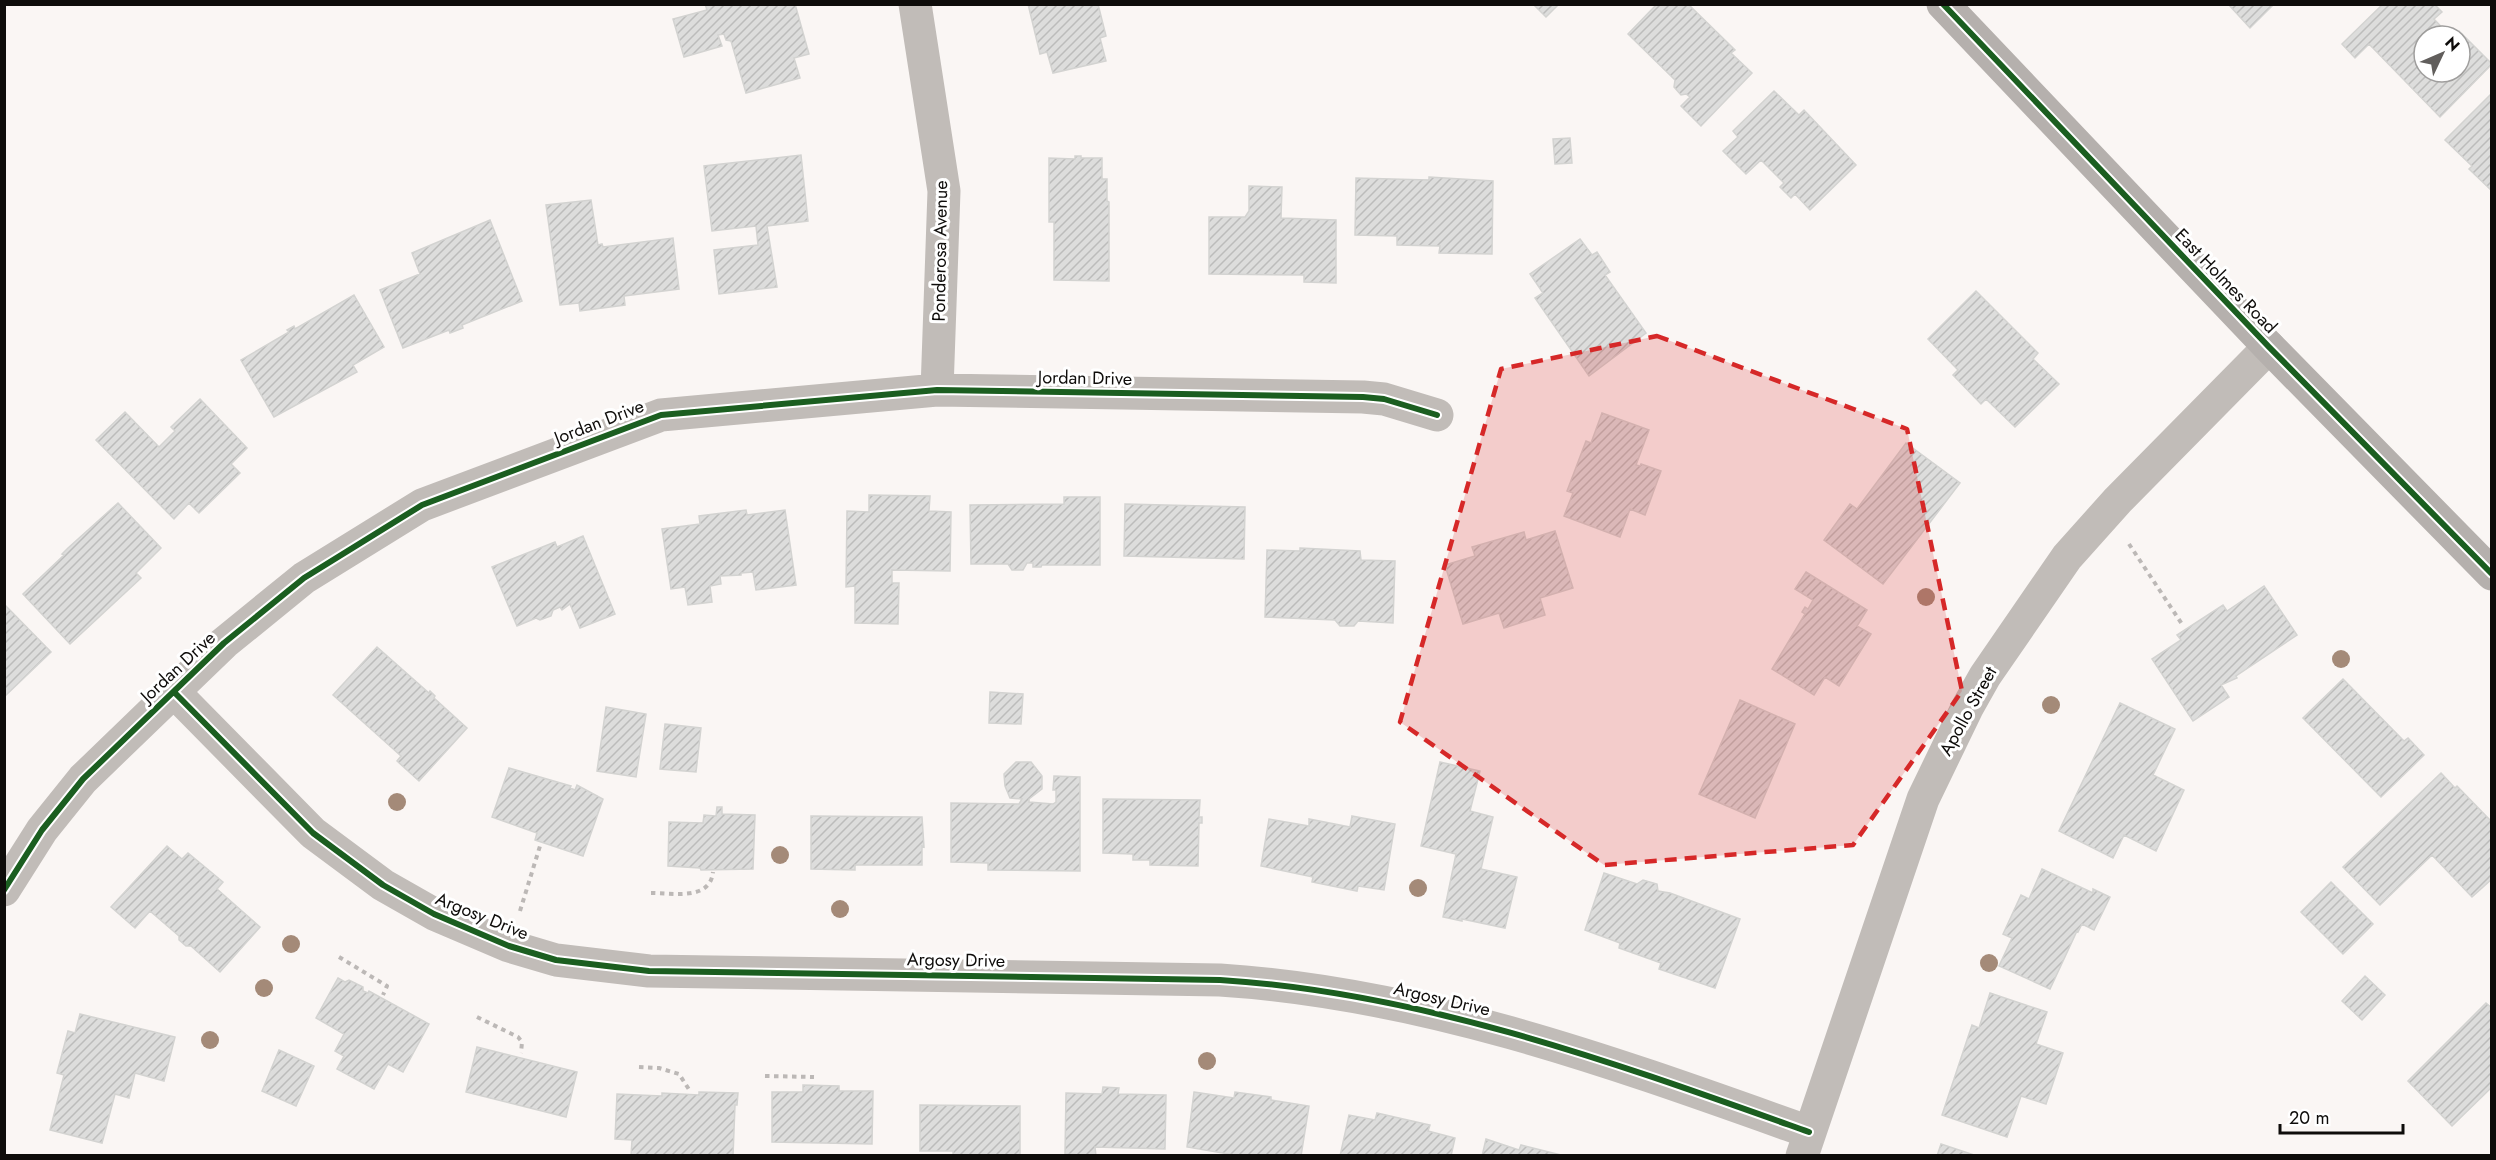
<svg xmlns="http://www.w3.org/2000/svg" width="2496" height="1160" viewBox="0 0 2496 1160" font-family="Jost,sans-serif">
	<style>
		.building { fill: url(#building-hatch); stroke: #d3d3d1; stroke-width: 1.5 }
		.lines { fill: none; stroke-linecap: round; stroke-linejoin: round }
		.path { stroke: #bcb8b6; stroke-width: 4; stroke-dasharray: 4.5 4.5; stroke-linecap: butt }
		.street { stroke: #c1bcb8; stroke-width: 33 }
		.secondary { stroke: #b5b0ad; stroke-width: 33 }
		.cycleway-casing { stroke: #fff; stroke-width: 10 }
		.cycleway { stroke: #1b5e20; stroke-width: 6 }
		.tree { fill: #a48a78 }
		.marked { fill: #d62828; fill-opacity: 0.2; stroke: #d62828; stroke-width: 4.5; stroke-dasharray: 12 8; stroke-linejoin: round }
		.labels { text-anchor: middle; stroke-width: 6; stroke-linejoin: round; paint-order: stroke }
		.street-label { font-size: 18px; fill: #0e0c0a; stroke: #fff }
	</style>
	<defs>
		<pattern id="building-hatch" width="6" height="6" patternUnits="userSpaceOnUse" patternTransform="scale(1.5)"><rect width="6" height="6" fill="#dddddc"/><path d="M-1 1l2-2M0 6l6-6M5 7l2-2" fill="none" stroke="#bcbcbb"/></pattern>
	</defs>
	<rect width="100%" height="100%" fill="#faf6f4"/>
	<path class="building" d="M705 4H795L809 54 794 58 800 78 746 93 731 41 726 40 724 34 718 35 722 46 684 57 673 19 707 10Z
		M1028 4H1098L1106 36 1100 38 1106 61 1053 73 1047 52 1040 54Z
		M1533 4H1559L1546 17Z
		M1657 4H1688L1735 50 1731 53 1752 73 1701 126 1681 106 1690 97 1686 94 1681 95 1674 87 1675 80 1628 34Z
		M2228 4H2274L2250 28Z
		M2383 4H2434L2442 12 2434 19 2450 36H2424V72H2460V36H2453L2459 31 2492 64 2440 117 2369 44 2355 58 2342 44Z
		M1774 91 1799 115 1804 110 1856 165 1810 210 1795 194 1791 198 1780 187 1784 183 1761 160 1746 174 1723 151 1738 137 1733 131Z
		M2492 93V191L2469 169 2472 166 2445 140Z
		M1570 138 1572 163 1555 164 1553 139Z
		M801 155 808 221 767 226 777 287 719 294 714 250 758 245 756 226 712 231 704 166Z
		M1075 156H1081V158H1102V179H1107V201L1109 202V281L1054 280V222H1049V158L1075 159Z
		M1429 177 1493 181 1492 254 1439 253 1440 246 1397 245V236L1355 235 1356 178 1429 180Z
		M1249 186 1282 187 1281 218 1336 220V283L1304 282V275L1209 274V217H1245L1249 211Z
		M591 200 598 245 602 244 603 247 673 238 679 289 624 296 625 305 580 311 579 303 560 305 546 205Z
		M490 220 522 301 462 325 463 328 450 333 449 330 403 348 380 290 420 274 412 253Z
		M1580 239 1592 255 1597 252 1610 272 1605 275 1646 333 1589 376 1535 298 1543 293 1530 274Z
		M1976 291 2038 353 2033 359 2059 384 2015 427 1986 399 1981 404 1953 375 1958 370 1928 339Z
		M354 295 384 347 353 365 357 372 274 417 241 360 289 332 287 330 294 326 295 329Z
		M200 399 247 448 231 464 240 473 199 513 189 503 174 519 96 440 125 412 159 447 175 431 171 427Z
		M1602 413 1649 430 1636 465 1640 466 1641 464 1661 471 1645 515 1630 509 1620 537 1564 516 1573 493 1567 491 1586 441 1591 443Z
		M1906 443 1960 483 1883 584 1824 540 1850 504 1857 509Z
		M869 495 930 496 929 511 951 512 950 571 892 570V583H899L898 624 855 623V586L846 587 847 511 869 512Z
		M1064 497H1100V565H1042L1041 567H1033V563H1027L1023 570H1012L1008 564H971L970 505 1064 504Z
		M118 503 161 548 136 573 141 578 70 644 23 594 64 555 62 554 68 548Z
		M1125 504 1245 507 1244 559 1124 556Z
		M746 510 747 515 785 510 796 585 756 590 753 572 741 573V575L720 576 721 584 710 586 712 602 688 605 685 587 671 589 662 529 700 524 699 516Z
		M1555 531 1573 588 1540 598 1545 615 1504 628 1499 613 1463 624 1445 565 1475 556 1472 547 1524 532 1526 540Z
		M583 536 615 614 580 628 570 604 562 610 560 607 553 610 551 616 540 620 536 618 517 626 492 567 555 542 557 547Z
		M1300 548 1360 551 1361 560 1395 561 1393 623 1358 621 1354 626H1340L1335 620 1265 617 1267 550 1300 551Z
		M1806 572 1867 610 1857 626 1871 634 1839 686 1825 677 1814 695 1772 669 1805 614 1802 612 1805 607 1808 609 1813 600 1795 589Z
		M2264 586 2297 635 2236 676 2237 678 2221 685 2229 697 2193 721 2152 659 2181 640 2177 635 2223 605 2227 611Z
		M4 604 51 652 4 697Z
		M377 647 429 693 430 691 435 696 434 698 467 728 419 781 397 761 401 756 333 695Z
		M2343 679 2404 741 2408 738 2424 755 2381 797 2303 718Z
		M990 692 1023 694 1021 724 989 723Z
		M1740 700 1795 724 1755 818 1699 794Z
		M2120 703 2175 729 2153 775 2184 790 2156 851 2124 835 2113 858 2059 831Z
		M606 707 646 714 636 777 597 771Z
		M665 724 701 728 696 772 660 769Z
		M1016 762H1031L1042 776V789L1029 799V802L1053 804 1056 802V790H1053L1054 776 1080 777V871L988 870V863L951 862V803L1019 804 1022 799 1010 798 1005 786 1004 774Z
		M1440 762 1480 771 1470 811 1493 817 1481 869 1517 877 1505 928 1462 919V921L1443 917 1456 854 1421 846Z
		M509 768 571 786 570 788 575 790 577 785 603 799 583 856 535 840 537 833 492 817Z
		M2441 773 2455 788 2457 786 2492 822V879L2472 897 2432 855 2380 905 2343 867Z
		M1103 799 1200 800 1199 817H1202V823H1199L1198 866 1150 865V860H1133V854L1103 853Z
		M717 807H722V814L755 815 753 869 701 870 700 868 668 866 669 822 703 823 704 815 716 816Z
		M811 816 922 817 924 847 922 846V865H855V870L811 869Z
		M1352 816 1395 824 1384 890 1358 886 1357 891 1312 882 1313 877 1261 866 1269 819 1309 826V819L1350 827Z
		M167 846 182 859 188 853 223 882 217 889 260 927 220 972 191 946H186L179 940V936L150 911 135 928 111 907Z
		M2042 869 2093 893V889L2110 897 2094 930 2082 924 2078 932 2077 931 2050 989 1999 966 2012 938 2003 934 2021 895 2029 899Z
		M1604 873 1637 884 1643 880 1657 884 1658 891 1670 893 1740 919 1715 988 1659 969 1661 963 1619 948 1620 943 1585 930Z
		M2331 882 2373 924 2343 954 2301 912Z
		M2365 976 2385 995 2362 1020 2342 1001Z
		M338 978 345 982 349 980 363 987V991L368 993 369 991 429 1024 403 1072 388 1064 374 1089 337 1069 344 1056 335 1051 344 1034 316 1018Z
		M1990 993 2047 1012 2036 1044 2063 1053 2046 1104 2021 1096 2007 1137 1942 1115 1972 1025 1979 1028Z
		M2486 1003 2492 1008V1087L2452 1126 2408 1081Z
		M80 1014 175 1037 164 1081 135 1073 129 1098 115 1094 102 1143 50 1130 64 1075 57 1073 68 1031 75 1033Z
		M477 1047 577 1072 566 1117 466 1092Z
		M279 1050 314 1066 296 1106 262 1091Z
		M803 1085 839 1086V1091H873L872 1144 772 1142V1092H803Z
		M1103 1087 1119 1088 1118 1094 1166 1095 1165 1149 1095 1147 1096 1156 1065 1154 1066 1093 1102 1094Z
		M699 1092 738 1093 737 1105H735L733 1156H631L632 1140 615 1139 617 1094 662 1096V1093L699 1095Z
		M1194 1092 1234 1098 1235 1092 1271 1097V1100L1309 1106 1301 1156H1240L1187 1147Z
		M920 1105 1020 1106V1156H953V1151H920Z
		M1377 1113 1430 1125 1428 1131 1455 1138 1451 1156H1340L1349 1115 1375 1120Z
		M1486 1139 1519 1150 1521 1145 1565 1156H1482Z
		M1941 1144 1977 1156H1937Z"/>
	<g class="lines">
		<path class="path" d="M2129 544 2182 624
			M651 893C673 893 710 901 713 872
			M520 911 540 846
			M339 957 387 986 383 995
			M477 1017 518 1037 522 1042 521 1053
			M639 1067 659 1068 679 1074 690 1091
			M765 1076 814 1077"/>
		<path class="street" d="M915 4 944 191 937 390
			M174 692 313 833 383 885 434 914 509 946 556 960 649 971 1220 980C1425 993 1618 1064 1809 1132
			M4 890 42 830 83 779 224 643 304 578 422 505 661 415 937 390 1363 397 1384 399 1437 415
			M1802 1156 1923 799 1967 708 1985 676 2067 557 2118 500 2269 347"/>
		<path class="secondary" d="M1943 4 2269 347 2492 574"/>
		<g class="cycleway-casing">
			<path id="cycleway" d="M1943 4 2269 347 2492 574
				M174 692 313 833 383 885 434 914 509 946 556 960 649 971 1220 980C1425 993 1618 1064 1809 1132
				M4 890 42 830 83 779 224 643 304 578 422 505 661 415 937 390 1363 397 1384 399 1437 415"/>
		</g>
		<use href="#cycleway" class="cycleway"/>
	</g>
	<g class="tree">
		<circle cx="1926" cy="597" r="9"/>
		<circle cx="2341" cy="659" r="9"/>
		<circle cx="2051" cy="705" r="9"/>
		<circle cx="397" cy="802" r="9"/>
		<circle cx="780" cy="855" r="9"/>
		<circle cx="1418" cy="888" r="9"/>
		<circle cx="840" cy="909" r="9"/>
		<circle cx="291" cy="944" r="9"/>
		<circle cx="1989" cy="963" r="9"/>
		<circle cx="264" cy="988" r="9"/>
		<circle cx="210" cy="1040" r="9"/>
		<circle cx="1207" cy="1061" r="9"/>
	</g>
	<path class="marked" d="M1657 336 1907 429 1962 691 1853 845 1604 865 1400 722 1501 369Z"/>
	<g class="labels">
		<g class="street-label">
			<text transform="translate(940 251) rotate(-89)" y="6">Ponderosa Avenue</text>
			<text transform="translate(2226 281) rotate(46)" y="6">East Holmes Road</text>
			<text transform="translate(1085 378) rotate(1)" y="6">Jordan Drive</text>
			<text transform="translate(599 422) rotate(-21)" y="6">Jordan Drive</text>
			<text transform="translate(178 667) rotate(-43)" y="6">Jordan Drive</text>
			<text transform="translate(1968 711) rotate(-61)" y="6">Apollo Street</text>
			<text transform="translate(482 916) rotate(22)" y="6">Argosy Drive</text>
			<text transform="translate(956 960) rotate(1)" y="6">Argosy Drive</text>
			<text transform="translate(1442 999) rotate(13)" y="6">Argosy Drive</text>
		</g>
	</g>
	<rect width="2496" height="1160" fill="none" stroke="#0e0c0a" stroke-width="12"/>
	<g transform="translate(2442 54) rotate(46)"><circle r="28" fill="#ffffff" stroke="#9f9e9d" stroke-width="1.5"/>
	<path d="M0-4.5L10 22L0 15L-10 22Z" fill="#615e5c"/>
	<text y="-9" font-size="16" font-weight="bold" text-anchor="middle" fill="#0e0c0a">N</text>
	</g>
	<path d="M2280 1124v9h123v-9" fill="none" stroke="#0e0c0a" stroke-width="3"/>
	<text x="2289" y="1124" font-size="18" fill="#0e0c0a" stroke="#ffffff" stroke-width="4.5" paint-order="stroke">20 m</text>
</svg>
